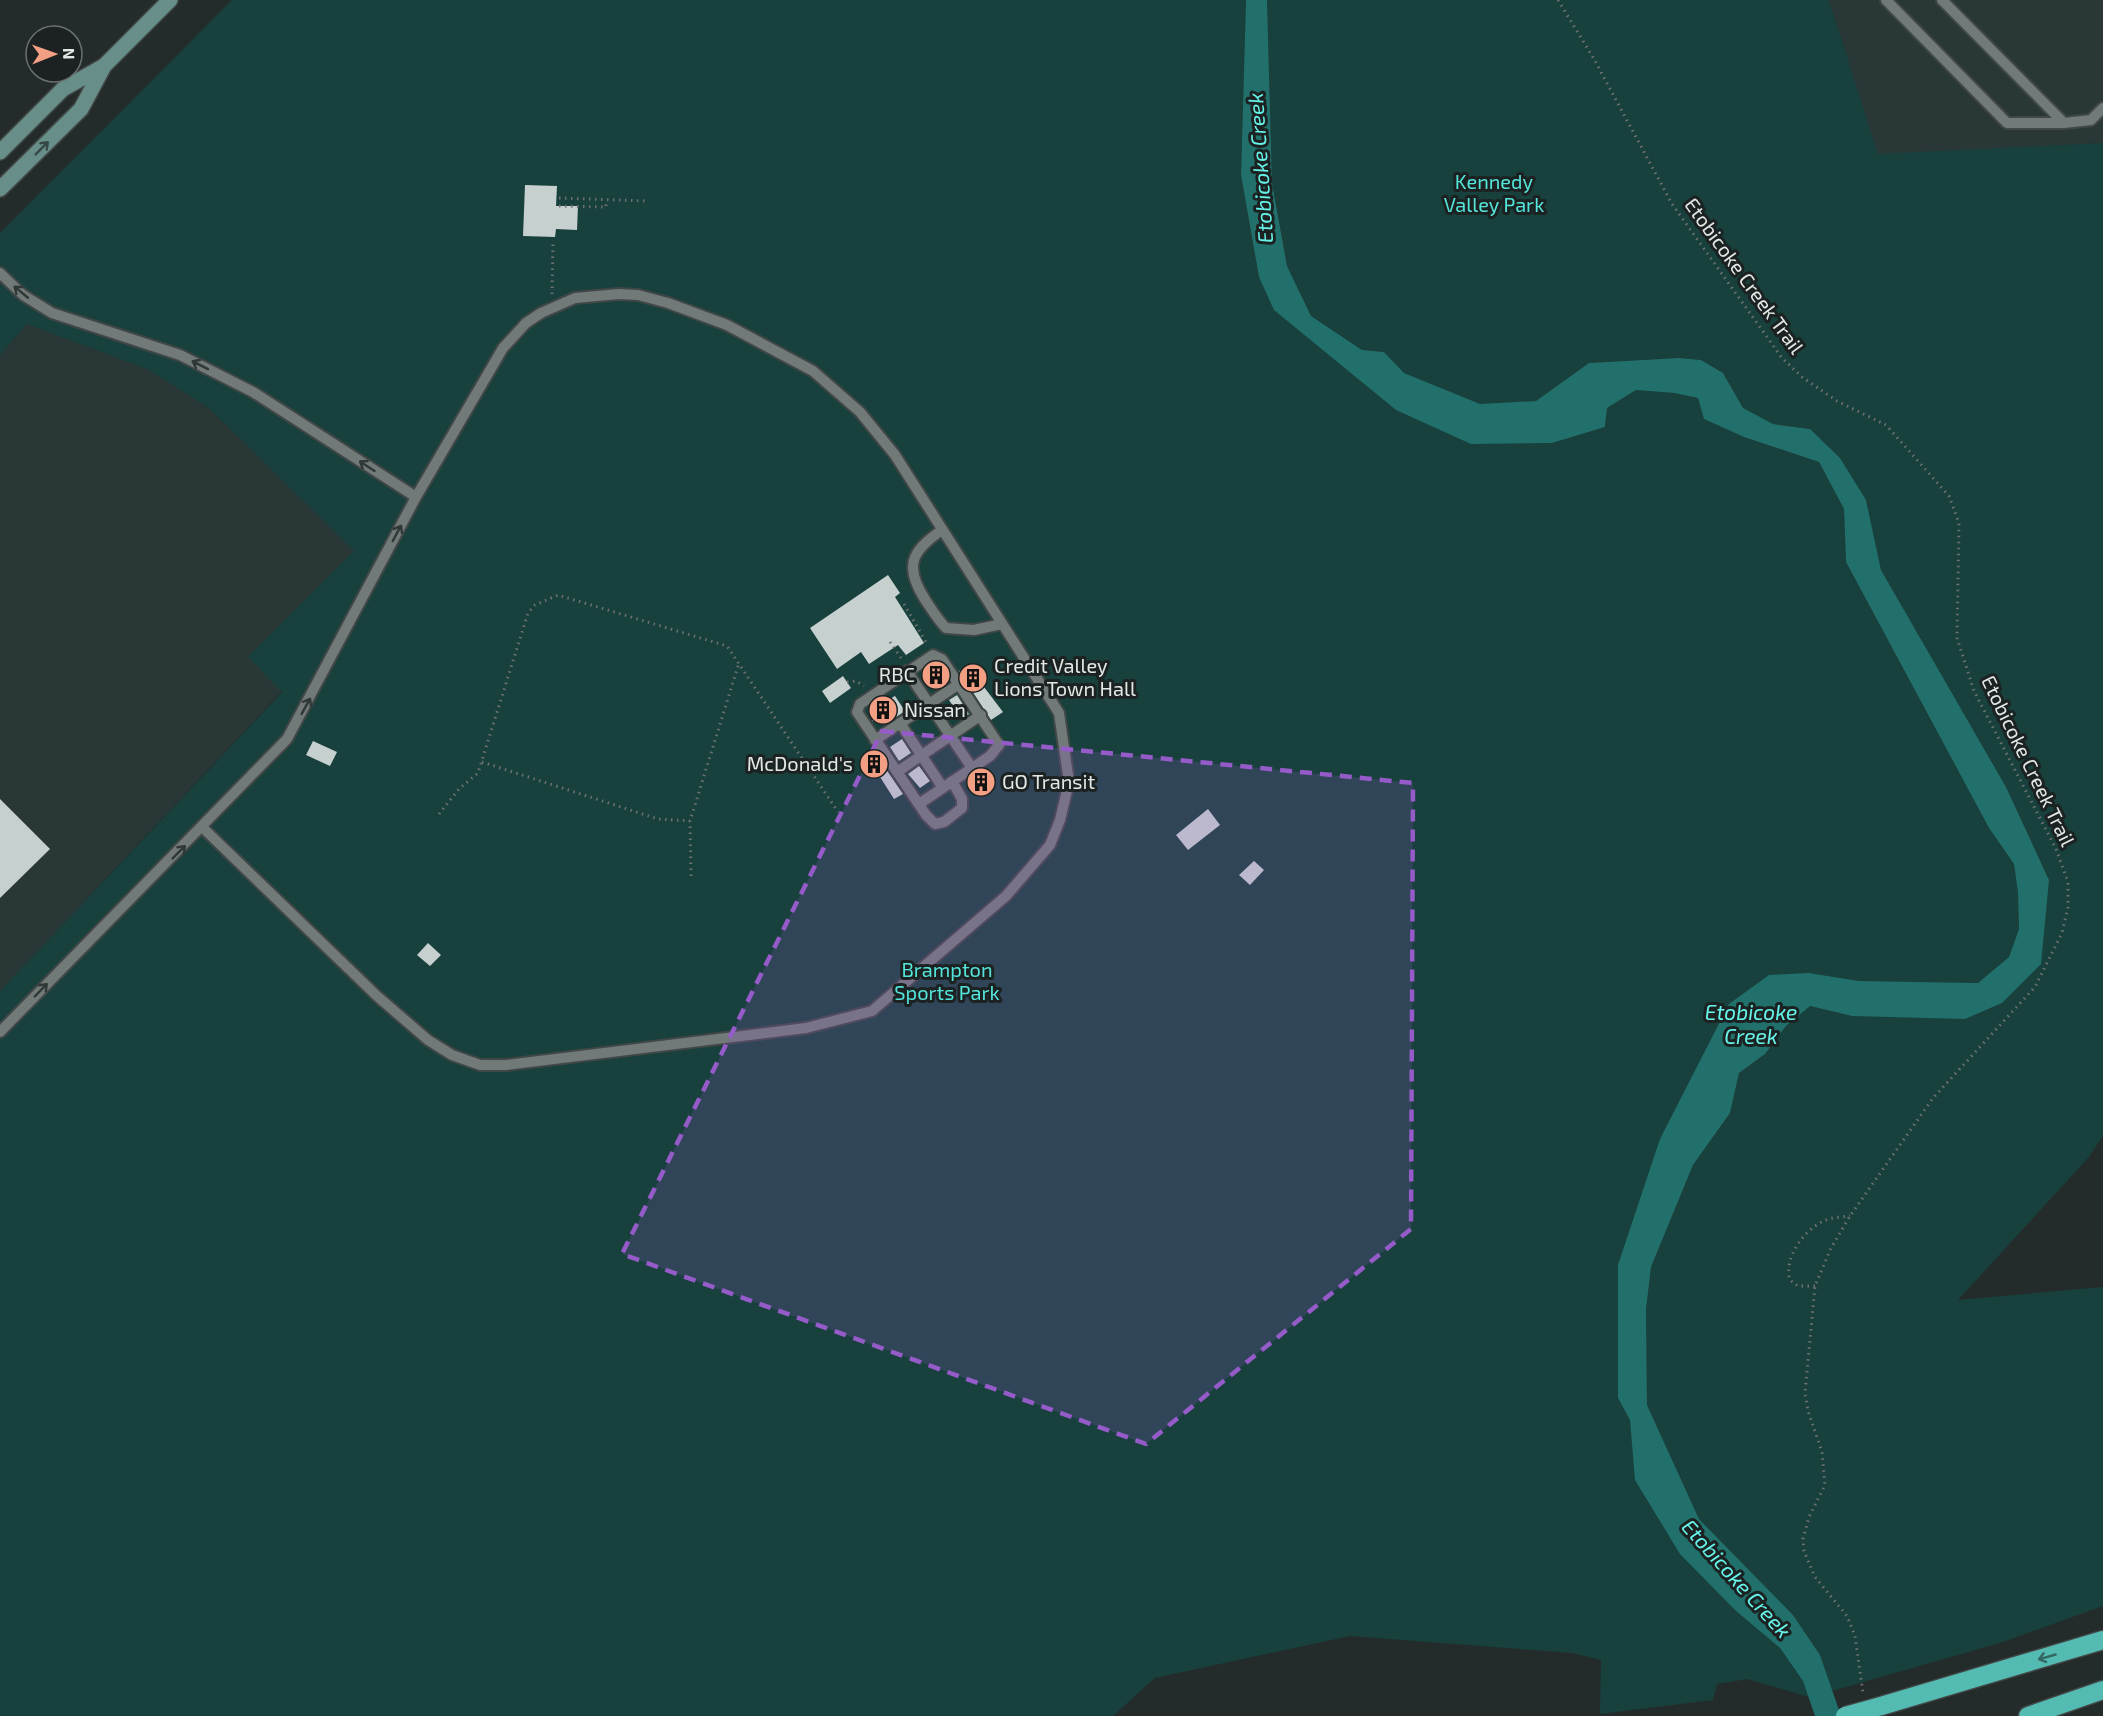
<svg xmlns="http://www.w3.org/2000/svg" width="2103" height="1716" viewBox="0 0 2103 1716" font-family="'Exo 2',sans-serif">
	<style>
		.built { fill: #293837 }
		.green { fill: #18403d }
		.water { fill: #22706b }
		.building { fill: #c6d0cf }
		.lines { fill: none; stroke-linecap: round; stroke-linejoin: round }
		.lane-casing { stroke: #404746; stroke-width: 14 }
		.secondary-casing { stroke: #404746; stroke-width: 18 }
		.highway-casing { stroke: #404746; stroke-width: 21 }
		.path { stroke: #6c7271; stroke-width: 3; stroke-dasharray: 1.5 4.5; stroke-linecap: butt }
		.lane { stroke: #717a79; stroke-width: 10 }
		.secondary { stroke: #688e8a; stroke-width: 15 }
		.highway { stroke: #54bbb3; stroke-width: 18 }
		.highway-bridge-casing { stroke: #404746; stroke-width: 21; stroke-linecap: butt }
		.highway-bridge { stroke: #54bbb3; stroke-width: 18 }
		.oneway { stroke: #364846 }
		.oneway2 { stroke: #303837 }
		.oneway3 { stroke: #356763 }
		.marked { fill: #955bc9; fill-opacity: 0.2; stroke: #955bc9; stroke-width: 4.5; stroke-dasharray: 12 8; stroke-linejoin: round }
		.labels { text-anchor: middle; stroke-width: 6; stroke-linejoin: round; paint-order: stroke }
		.park-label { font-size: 20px; fill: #54e5db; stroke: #1b2221 }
		.street-label { font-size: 20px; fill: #e3e8e7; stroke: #1b2221 }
		.poi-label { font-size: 20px; fill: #e3e8e7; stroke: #1b2221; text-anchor: start }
		.water-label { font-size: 21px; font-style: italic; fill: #66f4ea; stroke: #1b2221 }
	</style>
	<rect width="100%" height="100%" fill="#242c2b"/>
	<path class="built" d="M1829 0H2103V143L1878 155Z
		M27 324 147 369 209 408 354 551 248 657 282 691 0 991V355Z"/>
	<path class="green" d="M232 0H1246L1241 175 1259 277 1396 410 1552 443 1605 427 1607 408 1636 390 1674 393 1698 398 1704 419 1744 437 1819 462 1844 509 1846 562 1989 828 2014 864 2018 893 2019 929 2009 957 1978 983 1859 981 1809 973 1660 1139 1618 1398 1630 1420 1636 1480 1736 1611 1780 1648 1803 1681 1809 1697 1747 1679 1717 1684 1713 1700 1600 1714 1601 1660 1572 1653 1350 1636 1155 1678 1113 1716H0V991L282 692 248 657 354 551 209 408 147 369 27 324 0 355V233Z
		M1267 0H1829L1878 154 2103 143V1136L2088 1158 1958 1300 2103 1287V1606L2000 1643 1832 1691 1820 1655 1793 1615 1699 1519 1647 1405 1646 1310 1651 1267 1693 1165 1730 1113 1739 1073 1765 1054 1786 1026 1809 1006 1852 1016 2002 1003 2049 880 2006 787 1881 570 1866 500 1810 429 1772 424 1743 408 1723 373 1701 360 1679 358 1589 363 1536 401 1480 405 1404 373 1384 352 1362 350 1311 316 1287 266 1272 183Z"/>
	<path class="water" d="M1246 0H1267L1272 183 1287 266 1311 316 1362 350 1384 352 1404 373 1480 404 1536 401 1589 363 1679 358 1701 360 1723 373 1743 408 1773 424 1810 429 1840 458 1866 500 1881 570 2006 787 2049 880 2041 964 2002 1003 1965 1019 1852 1016 1810 1006 1786 1026 1765 1054 1739 1073 1730 1113 1693 1165 1651 1267 1646 1310 1647 1405 1699 1519 1793 1615 1820 1655 1841 1716H1815L1803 1681 1780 1648 1736 1611 1680 1554 1635 1480 1630 1420 1618 1398V1265L1660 1139 1729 1004 1769 975 1809 973 1859 981 1978 983 2009 957 2019 929 2018 893 2014 864 1989 828 1846 562 1844 509 1819 462 1744 437 1704 419 1698 398 1674 393 1636 390 1607 408 1605 427 1552 443 1471 444 1396 410 1274 310 1259 277 1241 175Z"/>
	<path class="building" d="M525 185 557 186 556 206H578L577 230 556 229 555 237 523 236Z
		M888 575 900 593 895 597 924 643 906 655 898 645 869 664 861 652 837 669 810 628Z
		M968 666 1003 712 991 720 959 671Z
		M843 676 851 688 830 703 822 691Z
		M957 695 969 714 962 719 949 700Z
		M895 696 905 711 886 724 872 721V709Z
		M902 739 911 753 899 761 890 747Z
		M313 741 337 752 330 766 306 755Z
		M877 756 903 794 894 799 870 761Z
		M919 766 930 781 920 788 908 774Z
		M0 799 50 849 0 898Z
		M1208 809 1220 825 1188 850 1176 835Z
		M1254 861 1264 870 1250 885 1239 875Z
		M428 943 441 955 430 966 417 955Z"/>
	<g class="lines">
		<g class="lane-casing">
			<path id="lane" d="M1886 0 2007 123H2064
				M1942 0 2064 123 2091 120 2103 108
				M0 273 23 295 52 313 180 355 253 392 416 497
				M942 530C910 552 904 567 926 601 932 610 938 620 946 628L974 630 1002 624
				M907 671 972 768
				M900 723 943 788
				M875 740 959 684
				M897 772 981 715
				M919 804 990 756 999 745 942 659 933 655 860 704 857 712 926 815 935 824 944 822 962 808V799L952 781
				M0 1032 287 739 416 497 503 348 526 323 541 313 575 298 619 294 638 295 668 303 727 325 813 371 860 412 895 455 1059 713 1069 782 1060 820 1050 845 1006 896 872 1011 806 1028 506 1065H480L452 1055 428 1040 377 996 203 828"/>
		</g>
		<g class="secondary-casing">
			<path id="secondary" d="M0 152 63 89 104 66 170 0
				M0 189 81 109 104 66"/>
		</g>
		<g class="highway-casing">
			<path id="highway" d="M1881 1706 2103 1640
				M2028 1716 2103 1690"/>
		</g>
		<path class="path" d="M1558 0 1594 59 1672 204 1782 358 1802 377 1837 401 1886 425 1949 496 1959 523 1957 638 1974 691 2056 849 2068 882V907L2062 933 2035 987 1933 1098 1850 1216 1831 1248 1815 1286 1805 1393 1808 1411 1822 1452 1825 1485 1809 1517 1803 1539 1804 1551 1815 1577 1847 1616 1855 1636 1863 1693
			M559 198 647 201
			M559 206 606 207V200
			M552 294 553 242
			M904 604 927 644
			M890 642 901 658
			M847 682 856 681 864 686
			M482 762 658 819 690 821
			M439 814 459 789 478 773 528 613 535 605 558 595 727 646 838 812
			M691 876 690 821 739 663
			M1815 1286H1798L1790 1280C1783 1258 1805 1228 1826 1220 1833 1217 1843 1217 1850 1216"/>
		<use href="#lane" class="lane"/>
		<use href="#secondary" class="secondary"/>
		<use href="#highway" class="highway"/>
		<g class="highway-bridge-casing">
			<path id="highway-bridge" d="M1845 1716 1881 1706"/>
		</g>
		<use href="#highway-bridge" class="highway-bridge"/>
	</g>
	<defs><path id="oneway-shaft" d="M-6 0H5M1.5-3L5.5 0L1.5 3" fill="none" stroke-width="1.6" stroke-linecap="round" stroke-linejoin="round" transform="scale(1.5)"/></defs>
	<use class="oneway" href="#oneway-shaft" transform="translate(42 148) rotate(-45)"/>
	<g class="oneway2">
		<use href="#oneway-shaft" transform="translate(21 292) rotate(-140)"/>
		<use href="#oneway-shaft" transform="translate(200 365) rotate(-153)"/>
		<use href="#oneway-shaft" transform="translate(367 466) rotate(-147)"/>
		<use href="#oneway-shaft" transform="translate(397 533) rotate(-62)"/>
		<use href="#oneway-shaft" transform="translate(306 706) rotate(-61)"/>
		<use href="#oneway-shaft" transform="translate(179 852) rotate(-45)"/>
		<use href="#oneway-shaft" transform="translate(41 990) rotate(-46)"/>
	</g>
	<use class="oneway3" href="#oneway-shaft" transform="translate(2047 1657) rotate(164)"/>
	<path class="marked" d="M882 731 1413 783 1411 1229 1146 1444 622 1254Z"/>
	<defs>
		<g id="building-disc" transform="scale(1.5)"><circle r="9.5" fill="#f39f84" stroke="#1b2221"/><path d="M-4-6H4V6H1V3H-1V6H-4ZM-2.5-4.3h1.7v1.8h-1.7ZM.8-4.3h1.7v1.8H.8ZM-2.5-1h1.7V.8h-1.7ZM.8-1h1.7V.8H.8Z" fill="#111"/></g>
	</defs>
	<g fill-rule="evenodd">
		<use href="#building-disc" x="936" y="675"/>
		<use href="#building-disc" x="973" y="678"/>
		<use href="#building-disc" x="883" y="710"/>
		<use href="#building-disc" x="874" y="764"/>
		<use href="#building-disc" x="981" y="782"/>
	</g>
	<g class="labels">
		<g class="park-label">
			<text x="1494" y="189">Kennedy<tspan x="1494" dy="23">Valley Park</tspan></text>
			<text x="947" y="977">Brampton<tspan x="947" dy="23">Sports Park</tspan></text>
		</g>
		<g class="street-label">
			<text transform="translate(1744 276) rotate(54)" y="7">Etobicoke Creek Trail</text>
			<text transform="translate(2028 761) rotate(64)" y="7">Etobicoke Creek Trail</text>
		</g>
		<g class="poi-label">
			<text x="994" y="673">Credit Valley<tspan x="994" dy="23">Lions Town Hall</tspan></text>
			<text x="915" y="682" text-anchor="end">RBC</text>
			<text x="904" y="717">Nissan</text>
			<text x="853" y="771" text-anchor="end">McDonald's</text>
			<text x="1002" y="789">GO Transit</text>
		</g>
		<g class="water-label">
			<text transform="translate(1261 168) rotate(-94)" y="7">Etobicoke Creek</text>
			<text x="1751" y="1020">Etobicoke<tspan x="1751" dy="24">Creek</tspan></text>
			<text transform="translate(1736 1579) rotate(48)" y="7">Etobicoke Creek</text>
		</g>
	</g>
	<g transform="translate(54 54) rotate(89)"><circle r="28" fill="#1b2221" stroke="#6b7170" stroke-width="1.5"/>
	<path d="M0-4.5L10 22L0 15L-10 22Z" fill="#f39f84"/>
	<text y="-9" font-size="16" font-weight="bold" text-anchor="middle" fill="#e3e8e7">N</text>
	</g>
</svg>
